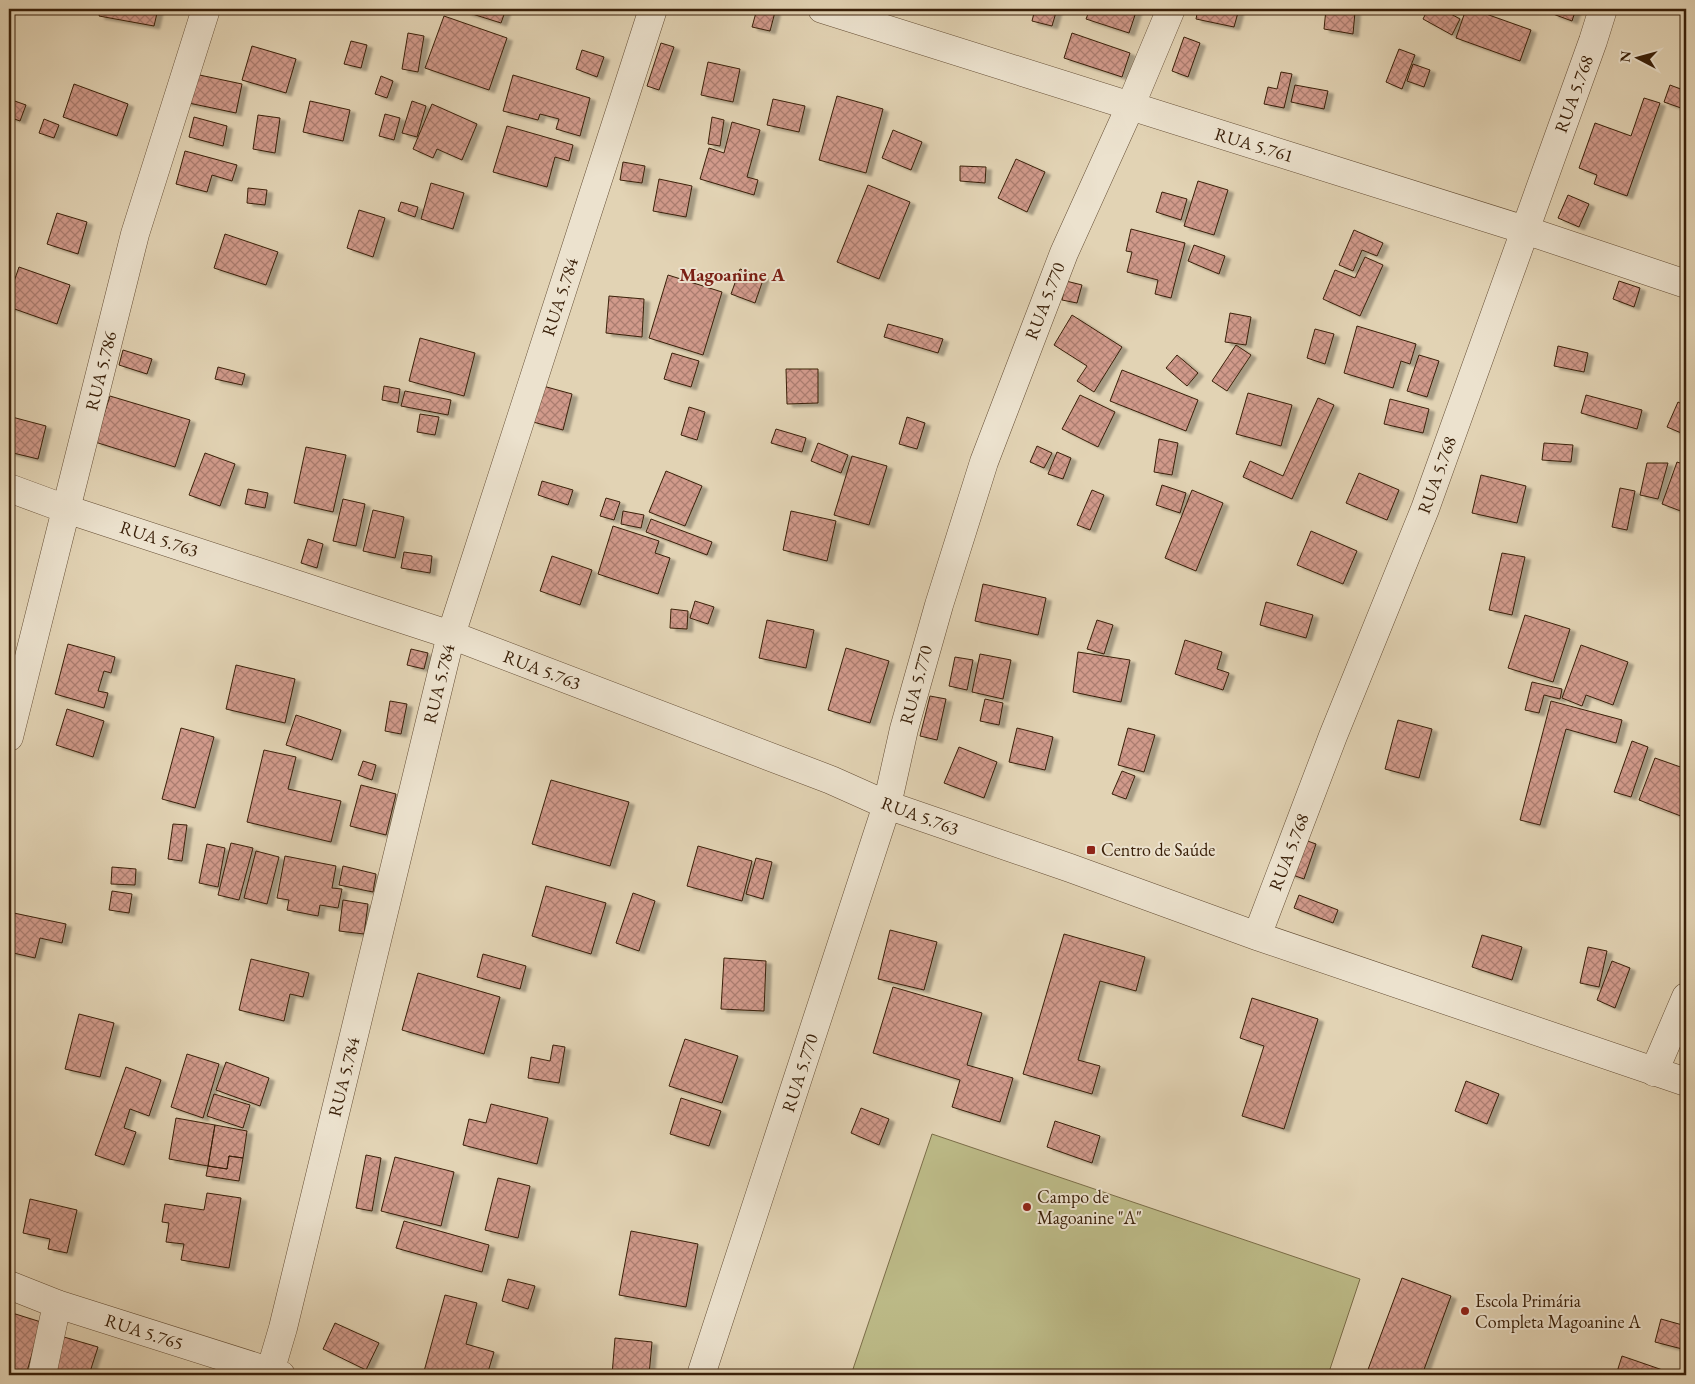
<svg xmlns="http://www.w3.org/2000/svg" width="1695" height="1384" viewBox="0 0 1695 1384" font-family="'EB Garamond',serif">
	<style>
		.garden { fill: #bcba87; stroke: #7b6d48 }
		.building { fill: url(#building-cross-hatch); stroke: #3a2009; filter: url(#shadow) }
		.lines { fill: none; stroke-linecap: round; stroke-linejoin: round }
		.minor-casing { stroke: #644d34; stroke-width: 29 }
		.minor { stroke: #ece2ce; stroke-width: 28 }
		.poi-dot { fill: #8f2418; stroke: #ece2ce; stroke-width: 2 }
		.labels { text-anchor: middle; stroke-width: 4; stroke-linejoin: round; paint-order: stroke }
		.street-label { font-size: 18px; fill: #3a2009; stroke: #ece2ce }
		.poi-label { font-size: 18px; fill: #3a2009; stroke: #ece2ce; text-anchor: start }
		.neighbourhood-label { font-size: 19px; font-weight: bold; fill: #7a1f14; stroke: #ece2ce }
	</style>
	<defs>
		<pattern id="building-cross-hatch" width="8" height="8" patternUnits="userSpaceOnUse" patternTransform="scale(1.25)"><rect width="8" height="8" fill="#d19a8b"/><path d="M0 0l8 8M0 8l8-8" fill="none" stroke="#ab7d70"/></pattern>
		<filter id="shadow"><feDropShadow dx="5.5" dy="3" stdDeviation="1" flood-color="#0004"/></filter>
	</defs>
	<rect width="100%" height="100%" fill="#e2d3b4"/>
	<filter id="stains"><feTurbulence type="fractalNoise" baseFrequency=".004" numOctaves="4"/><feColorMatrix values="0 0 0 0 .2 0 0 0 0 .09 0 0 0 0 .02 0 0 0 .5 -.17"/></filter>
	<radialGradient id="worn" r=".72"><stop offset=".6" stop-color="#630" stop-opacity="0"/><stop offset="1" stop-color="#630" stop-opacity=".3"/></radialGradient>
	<path class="garden" d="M932 1134 1360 1279 1328 1375H851Z"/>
	<path class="building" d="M101 9H158L154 26 99 16Z
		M467 9H506L501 23 466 12Z
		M757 9 775 12 770 31 752 27Z
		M1035 9H1057L1052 26 1032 21Z
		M1090 9H1137L1129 33 1086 19Z
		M1198 9H1239L1234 27 1196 19Z
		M1326 9 1355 12 1353 34 1324 29Z
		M1428 9H1442L1460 19 1452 35 1423 19Z
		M1466 9H1472L1531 30 1520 61 1456 38Z
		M1555 9H1576L1572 21 1553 14Z
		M444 16 507 38 489 90 425 68Z
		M408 33 424 36 418 72 402 69Z
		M1072 33 1130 53 1122 77 1064 58Z
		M1184 37 1200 43 1188 77 1172 71Z
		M351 41 367 45 361 68 344 64Z
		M661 43 674 47 659 90 647 86Z
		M252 46 296 59 286 93 242 80Z
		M1399 49 1415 55 1402 89 1386 82Z
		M582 50 604 57 597 77 576 69Z
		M708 62 740 69 733 102 701 95Z
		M1413 64 1430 70 1424 87 1407 81Z
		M1281 72 1292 74 1284 108 1264 104 1268 87 1277 89Z
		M190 73 242 84 236 113 184 102Z
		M513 75 590 98 580 136 556 129 559 119 540 114 538 120 503 111Z
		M381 76 393 81 387 98 375 94Z
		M74 84 128 104 117 136 63 117Z
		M1295 85 1328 91 1324 109 1291 102Z
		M1670 85 1686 91 1681 108 1664 102Z
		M837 96 883 109 866 173 819 160Z
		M1644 98 1660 103 1627 196 1594 184 1597 175 1579 168 1595 123 1631 136Z
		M9 99 26 105 20 121 9 117Z
		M773 99 805 106 799 132 767 125Z
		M310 101 350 110 343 141 303 132Z
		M412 101 426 106 417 137 402 133Z
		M432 104 477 124 462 160 437 149 433 158 413 149Z
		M385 114 400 118 394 140 379 136Z
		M258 115 280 118 275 153 253 149Z
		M194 117 227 126 223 146 189 137Z
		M712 117 724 120 720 146 708 144Z
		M44 119 59 125 54 138 39 133Z
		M732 122 760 130 747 177 758 180 754 195 700 179 709 148 724 153Z
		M507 126 573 145 569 161 555 157 547 187 493 172Z
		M893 130 922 142 911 170 882 158Z
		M185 151 237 165 232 181 212 175 207 192 176 184Z
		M1016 159 1045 172 1027 212 998 198Z
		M623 162 645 166 642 183 620 180Z
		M960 166 986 167 985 183 960 181Z
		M659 179 692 186 686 217 653 211Z
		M1198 181 1228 190 1214 235 1184 226Z
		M431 183 464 193 453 229 421 219Z
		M868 185 910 202 879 279 837 262Z
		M248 188 267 190 265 205 247 203Z
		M1162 192 1187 199 1181 220 1156 212Z
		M1568 195 1589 204 1579 227 1558 218Z
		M401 202 418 207 415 217 398 211Z
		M359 210 385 218 373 257 347 248Z
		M57 213 87 222 78 254 47 244Z
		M1131 229 1185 243 1171 298 1155 294 1158 280 1127 272 1132 252 1126 251Z
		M1354 230 1383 243 1377 256 1362 250 1353 271 1339 265Z
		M225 234 278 252 266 285 214 268Z
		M1194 245 1225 256 1219 274 1188 261Z
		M1365 257 1383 265 1360 316 1323 299 1335 270 1355 278Z
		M19 267 70 285 57 324 9 307V296Z
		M740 269 764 277 755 303 731 294Z
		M668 275 722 292 703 355 649 338Z
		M1066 281 1082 285 1077 303 1062 300Z
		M1619 281 1640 288 1634 307 1613 299Z
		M609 296 644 299 642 337 606 333Z
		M1230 313 1251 317 1246 345 1225 342Z
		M1072 315 1122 347 1094 392 1077 381 1087 366 1054 345Z
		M888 324 943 339 938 353 884 337Z
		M1357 326 1416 344 1410 364 1401 361 1393 388 1344 373Z
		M1315 329 1334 334 1325 364 1307 358Z
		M420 338 475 353 464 396 409 381Z
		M1236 345 1251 355 1227 391 1212 381Z
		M1558 346 1588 353 1584 372 1554 366Z
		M123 350 152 359 147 374 119 365Z
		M672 353 699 361 691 387 664 379Z
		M1177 355 1198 373 1187 386 1166 368Z
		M1419 355 1439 361 1427 397 1407 391Z
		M218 367 245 374 242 385 215 379Z
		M786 369H818V403L787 404Z
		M1122 370 1198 400 1186 431 1110 401Z
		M384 386 400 389 398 403 382 400Z
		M543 386 572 394 563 430 533 422Z
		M405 391 451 400 448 415 401 406Z
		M1248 393 1292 405 1281 446 1236 434Z
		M1080 395 1115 412 1098 447 1062 429Z
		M1586 395 1642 410 1637 429 1581 413Z
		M110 396 190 420 175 467 95 442Z
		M1318 398 1334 405 1292 499 1243 477 1250 461 1283 476Z
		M1390 399 1429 409 1423 433 1384 424Z
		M1678 402 1686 406V435L1667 427Z
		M689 407 705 412 697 440 681 435Z
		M420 414 439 417 435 435 417 432Z
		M12 417 46 426 38 459 9 452V429Z
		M907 417 925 423 917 449 899 444Z
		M776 429 806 438 802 452 771 443Z
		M1159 439 1178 443 1172 475 1154 472Z
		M818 443 848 455 841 473 811 461Z
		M1544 443 1573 445 1571 462 1542 460Z
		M1037 446 1052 453 1044 468 1030 462Z
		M306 447 346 455 333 512 294 503Z
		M1057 452 1071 458 1063 479 1048 474Z
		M205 453 235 464 220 506 189 495Z
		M852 456 887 466 869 525 834 515Z
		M1677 462 1686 465V513L1662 504Z
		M1647 463H1668L1658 499 1640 495Z
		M666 471 702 486 685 526 649 512Z
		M1359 473 1399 490 1387 520 1346 503Z
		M1481 475 1526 486 1517 523 1472 513Z
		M542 481 573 490 568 505 538 495Z
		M1162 485 1186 493 1180 513 1156 505Z
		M1620 488 1635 491 1627 530 1612 527Z
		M248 489 268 493 265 508 245 504Z
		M1092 490 1104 495 1090 530 1077 525Z
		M1192 490 1223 503 1196 571 1165 558Z
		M606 498 620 502 614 520 600 516Z
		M343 499 365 504 356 546 333 541Z
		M373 510 404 517 395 558 363 551Z
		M623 511 644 515 641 528 621 524Z
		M791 511 836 521 827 561 783 550Z
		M651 519 712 542 707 555 646 532Z
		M613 526 659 541 655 553 670 558 658 594 598 574Z
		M1311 531 1357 551 1343 584 1297 565Z
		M308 539 323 544 317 568 301 563Z
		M404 552 432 556 430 573 401 568Z
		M1502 553 1525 557 1512 615 1489 610Z
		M552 556 592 570 580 605 540 591Z
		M983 584 1046 598 1038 635 975 621Z
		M695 601 714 607 708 624 690 618Z
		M1266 602 1313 615 1306 638 1260 625Z
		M671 609 688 611 687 629 670 628Z
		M1525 615 1570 629 1553 682 1508 668Z
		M767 620 814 630 806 668 759 658Z
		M1097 620 1113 625 1104 654 1087 649Z
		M1185 640 1222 652 1217 669 1229 673 1223 690 1175 674Z
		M68 644 115 657 111 673 104 671 98 691 108 693 104 708 55 694Z
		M1581 645 1628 662 1613 705 1586 695 1582 706 1562 698Z
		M846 648 889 661 870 723 828 710Z
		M411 649 428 653 424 669 407 665Z
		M1078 652 1130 660 1121 702 1073 692Z
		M980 654 1011 660 1003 699 972 692Z
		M955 657 973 660 967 690 949 686Z
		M236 665 295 679 285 723 226 709Z
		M1532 682 1562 689 1560 699 1544 695 1539 713 1525 710Z
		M930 696 946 699 937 740 920 736Z
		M985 699 1003 703 999 725 980 721Z
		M390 701 407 704 401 734 385 731Z
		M1551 701 1622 720 1616 743 1566 729 1540 825 1520 820Z
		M67 709 104 721 93 757 56 745Z
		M296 715 341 730 332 760 286 745Z
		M1398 720 1432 729 1419 778 1385 769Z
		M181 728 214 737 195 808 162 799Z
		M1017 728 1053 737 1045 770 1009 762Z
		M1128 728 1155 735 1144 772 1118 765Z
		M1632 741 1648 747 1631 797 1614 792Z
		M959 747 997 762 984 798 944 783Z
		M264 750 296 757 288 789 341 801 331 842 247 822Z
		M1655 758 1686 769V818L1639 800Z
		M363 761 376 765 372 780 358 775Z
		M1122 771 1135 776 1126 799 1112 794Z
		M551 780 629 802 610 866 532 844Z
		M361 785 396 794 386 835 350 826Z
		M173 824 187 825 182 861 168 859Z
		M1299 838 1316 844 1304 879 1287 873Z
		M231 843 253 848 239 900 218 895Z
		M207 844 225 848 218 887 199 883Z
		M698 846 752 861 742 901 687 886Z
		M256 851 279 857 267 904 244 898Z
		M285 856 336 866 332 888 342 889 338 908 320 905 318 916 287 910 289 900 277 898Z
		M756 858 772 862 763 899 746 894Z
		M343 866 376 874 373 892 339 885Z
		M112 867 136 869 135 885 111 884Z
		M546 886 606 903 591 954 532 936Z
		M112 891 132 894 129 913 109 910Z
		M633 893 655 901 639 951 616 943Z
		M1299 895 1338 910 1333 923 1294 908Z
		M343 900 368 904 364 934 339 931Z
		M9 912 66 924 62 943 40 938 35 958 9 952Z
		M890 930 937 942 924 990 878 979Z
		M1064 934 1145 957 1136 991 1100 981 1078 1060 1100 1066 1092 1094 1023 1074Z
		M1482 935 1522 947 1512 980 1472 967Z
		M1588 947 1607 951 1599 987 1580 983Z
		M483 954 526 966 520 989 477 977Z
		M724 958 766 961 764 1011 721 1009Z
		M251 959 309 973 303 997 290 994 284 1021 239 1010Z
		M1612 961 1630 968 1615 1008 1597 1000Z
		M418 973 500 997 484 1054 402 1030Z
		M893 987 982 1013 967 1065 1013 1078 1000 1122 952 1107 960 1080 873 1053Z
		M1252 998 1318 1019 1284 1129 1242 1116 1264 1046 1240 1038Z
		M79 1014 114 1023 100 1077 65 1069Z
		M685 1039 738 1056 722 1103 669 1086Z
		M553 1045 565 1047 559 1083 528 1078 531 1057 550 1061Z
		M187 1054 219 1064 203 1118 171 1107Z
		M226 1062 269 1078 260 1106 216 1090Z
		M126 1067 161 1080 149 1116 130 1109 124 1128 136 1132 124 1165 95 1155Z
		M1466 1081 1499 1094 1487 1124 1455 1111Z
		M214 1094 250 1105 243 1128 207 1116Z
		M681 1098 721 1111 709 1146 670 1134Z
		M491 1104 548 1118 537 1164 463 1145 469 1119 486 1123Z
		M861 1108 889 1119 879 1145 851 1133Z
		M176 1118 215 1125 208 1166 169 1159Z
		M1055 1121 1100 1136 1092 1163 1047 1147Z
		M215 1125 247 1131 243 1158 229 1156 227 1169 208 1166Z
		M366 1155 381 1158 372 1211 356 1208Z
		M229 1156 243 1158 239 1181 206 1176 208 1166 227 1169Z
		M395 1157 454 1172 441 1226 381 1211Z
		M498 1178 530 1186 518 1238 485 1230Z
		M207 1193 241 1198 229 1268 181 1260 184 1244 166 1242 169 1223 162 1222 165 1204 204 1210Z
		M30 1199 77 1210 67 1253 48 1249 50 1239 23 1233Z
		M404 1221 489 1245 482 1272 396 1248Z
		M631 1231 698 1244 686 1307 619 1295Z
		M1402 1278 1451 1296 1422 1375H1366Z
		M508 1279 535 1286 528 1309 502 1301Z
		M445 1295 477 1303 466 1344 494 1352 487 1375H423Z
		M9 1312 41 1322 26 1375H9Z
		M1661 1319 1686 1326V1350L1655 1342Z
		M335 1323 379 1343 366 1370 323 1349Z
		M64 1337 98 1347 89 1375H53Z
		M615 1338 652 1342 649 1375H612Z
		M1622 1356 1677 1375H1616Z"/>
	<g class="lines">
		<g class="minor-casing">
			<path id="minor" d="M822 9 1525 230 1686 284
				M9 488 66 509 451 635 831 780 887 805 1070 868 1257 936 1686 1082
				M9 737 135 234 206 9
				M1257 936 1333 736 1425 509 1593 41 1603 9
				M1654 1072 1686 997
				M9 1285 57 1304 281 1375
				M270 1372 283 1328 451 635 653 9
				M42 1375 57 1304
				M701 1375 887 805 904 729 939 605 984 462 1064 253 1130 107 1171 9"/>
		</g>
		<use href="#minor" class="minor"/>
	</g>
	<g class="poi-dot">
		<rect x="1086" y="845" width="10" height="10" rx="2.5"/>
		<circle cx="1027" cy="1207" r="5"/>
		<circle cx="1465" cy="1311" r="5"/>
	</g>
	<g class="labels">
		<g class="street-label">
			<text transform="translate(1574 94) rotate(-70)" y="6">RUA 5.768</text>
			<text transform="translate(1254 145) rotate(17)" y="6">RUA 5.761</text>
			<text transform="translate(560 297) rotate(-72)" y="6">RUA 5.784</text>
			<text transform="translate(1045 301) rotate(-69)" y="6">RUA 5.770</text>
			<text transform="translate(101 371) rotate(-76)" y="6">RUA 5.786</text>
			<text transform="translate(1437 475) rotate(-70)" y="6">RUA 5.768</text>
			<text transform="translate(159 539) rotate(18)" y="6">RUA 5.763</text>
			<text transform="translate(542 670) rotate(21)" y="6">RUA 5.763</text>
			<text transform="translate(439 684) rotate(-76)" y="6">RUA 5.784</text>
			<text transform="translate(916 685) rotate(-75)" y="6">RUA 5.770</text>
			<text transform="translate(920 816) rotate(20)" y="6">RUA 5.763</text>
			<text transform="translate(1289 852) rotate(-69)" y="6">RUA 5.768</text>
			<text transform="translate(800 1073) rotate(-72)" y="6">RUA 5.770</text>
			<text transform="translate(344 1077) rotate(-76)" y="6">RUA 5.784</text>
			<text transform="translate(144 1332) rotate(18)" y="6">RUA 5.765</text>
		</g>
		<g class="poi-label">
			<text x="1101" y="856">Centro de Saúde</text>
			<text x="1037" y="1203">Campo de<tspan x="1037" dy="21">Magoanine "A"</tspan></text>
			<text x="1475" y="1307">Escola Primária<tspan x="1475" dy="21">Completa Magoanine A</tspan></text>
		</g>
		<g class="neighbourhood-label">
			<text x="732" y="281">Magoanine A</text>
		</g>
	</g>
	<rect width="1695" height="1384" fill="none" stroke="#e2d3b4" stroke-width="30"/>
	<rect x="10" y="10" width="1675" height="1364" fill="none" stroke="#3a2009" stroke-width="2.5"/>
	<rect x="15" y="15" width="1665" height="1354" fill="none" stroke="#3a2009"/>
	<g transform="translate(1638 58) rotate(276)" stroke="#ece2ce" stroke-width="4" paint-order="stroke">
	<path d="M0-4L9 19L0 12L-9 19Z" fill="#3a2009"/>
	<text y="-8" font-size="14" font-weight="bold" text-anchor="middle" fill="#3a2009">N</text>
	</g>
	<rect width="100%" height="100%" filter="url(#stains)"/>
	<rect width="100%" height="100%" fill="url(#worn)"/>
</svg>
